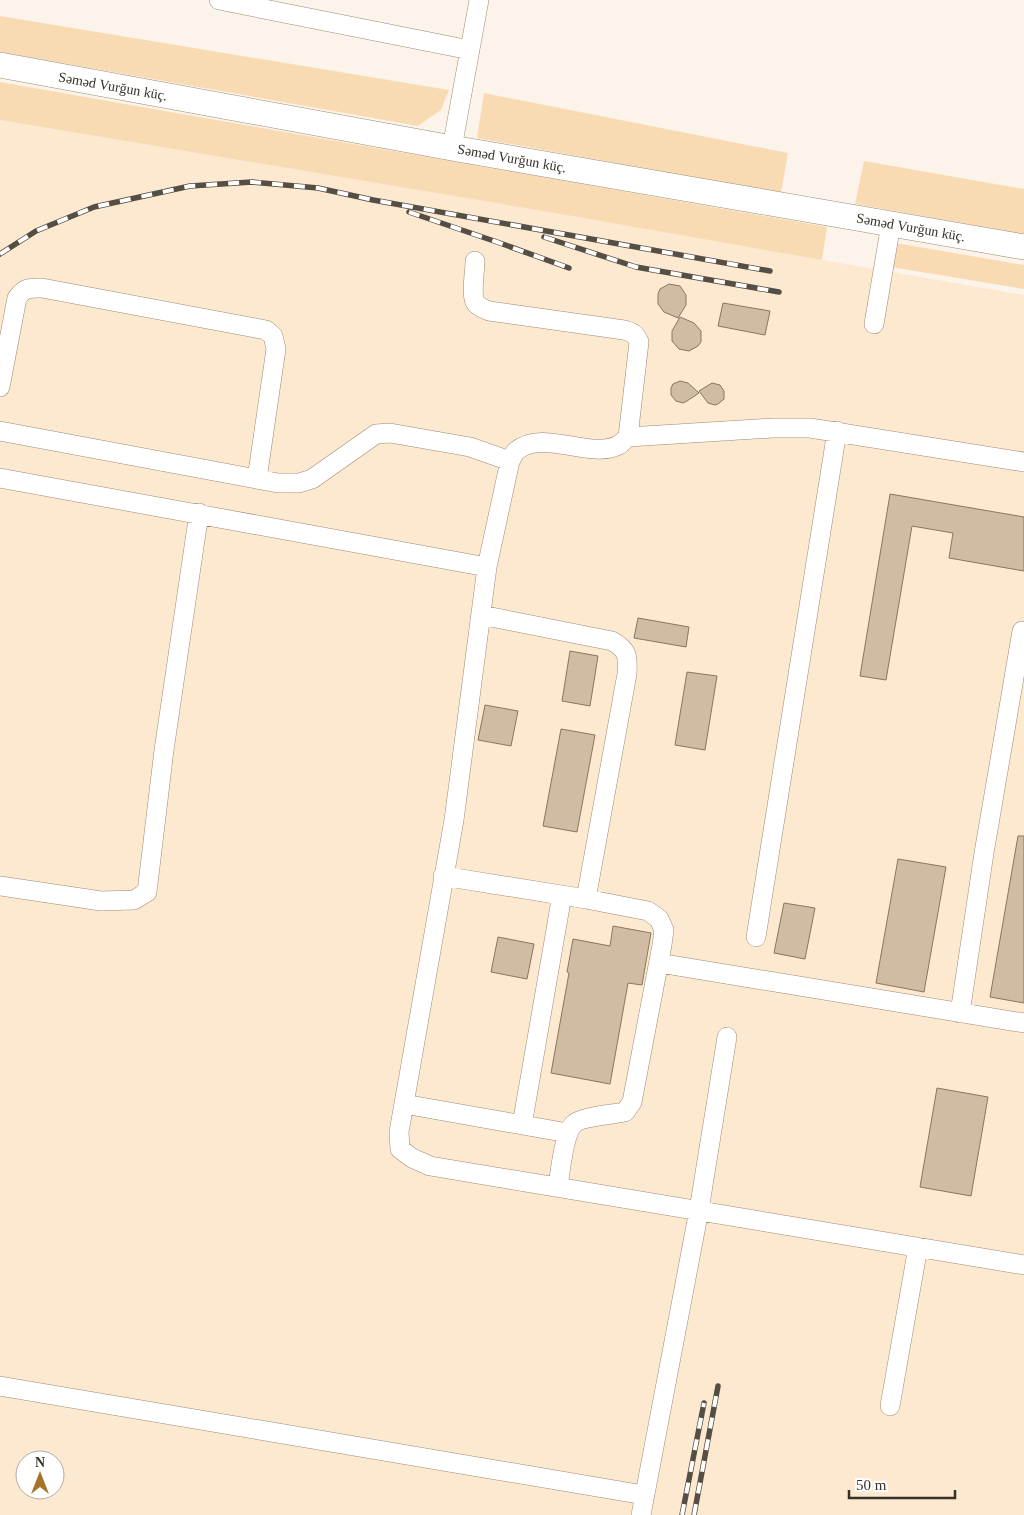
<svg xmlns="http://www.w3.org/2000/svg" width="1024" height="1515" viewBox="0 0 1024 1515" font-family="'Times New Roman',serif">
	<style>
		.built { fill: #fde9cf; fill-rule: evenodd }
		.green { fill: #f9dbb3 }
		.building { fill: #cfbca3; stroke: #88765f }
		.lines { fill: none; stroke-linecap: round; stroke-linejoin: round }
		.minor-casing { stroke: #9c8a72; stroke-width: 20 }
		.major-casing { stroke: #9c8a72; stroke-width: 26 }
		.minor { stroke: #fff; stroke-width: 19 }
		.major { stroke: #fff; stroke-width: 25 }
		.rail-casing { stroke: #554e44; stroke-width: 5.5 }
		.rail { stroke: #fff; stroke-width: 4; stroke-dasharray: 11; stroke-linecap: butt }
		.labels { text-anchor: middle; stroke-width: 4; stroke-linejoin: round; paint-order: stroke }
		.street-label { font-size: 14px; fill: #383127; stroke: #fff }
	</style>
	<rect width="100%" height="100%" fill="#fcf4ea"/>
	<path class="built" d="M0 120 543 211 1024 295V1515H0ZM25 1460H55V1490H25Z"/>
	<path class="green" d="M0 16 449 90 441 110 418 126 0 52Z
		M0 82 827 227 822 260 543 211 0 120Z
		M484 93 788 153 781 193 477 138Z
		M864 161 1024 189V234L855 204Z
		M896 243 1024 265V289L891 267Z"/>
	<path class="building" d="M669 284 680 286 686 295V305L678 318 664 312 658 304V294L660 289Z
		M723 303 770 311 765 335 718 326Z
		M680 317 694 323 701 331V342L698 346 689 351 679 349 672 341V331Z
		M680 381 688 383 699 393 687 401 683 403 676 401 671 395V388L673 384Z
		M712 383 720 385 724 391V399L718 404 715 405 708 403 699 391Z
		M890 494 1024 517V571L949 558 953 533 912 526 886 680 860 676Z
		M638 618 689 627 686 647 634 638Z
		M570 651 598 656 590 706 562 701Z
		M687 672 717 676 705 750 675 745Z
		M485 705 518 711 511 746 478 740Z
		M561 729 595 735 577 832 543 826Z
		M1018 836H1024V1003L990 997Z
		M898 859 946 867 924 992 876 983Z
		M784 903 815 908 805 959 774 953Z
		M613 926 651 933 642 985 628 983 610 1084 551 1073 569 973 567 972 573 939 610 946Z
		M498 937 534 944 527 979 491 972Z
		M937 1088 988 1097 971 1196 920 1187Z"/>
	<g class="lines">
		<g class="minor-casing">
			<path id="minor" d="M219 0 470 50
				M452 148 479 0
				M874 324 891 224
				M0 387 17 298C25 287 30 288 42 288L266 330 273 336 276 349 257 479
				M0 431 278 483H299L312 479 376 434 390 433 470 447 510 461
				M628 437 773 428H810L1024 462
				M0 478 487 567 510 461C512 458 514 453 516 451 543 428 589 460 619 445 622 443 625 439 628 437L639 342C636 334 632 332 624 330L489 311C484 309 478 307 475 302 471 294 475 270 475 261
				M487 567 454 820 399 1132 400 1149 412 1158 430 1166 1024 1265
				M481 615 612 641C628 650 628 656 627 674L586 899
				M443 876 586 899 648 911 659 919 664 930 662 945 632 1102 625 1112C615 1114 581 1117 575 1123 564 1131 560 1173 558 1187
				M0 886 101 901 134 900 147 892 164 750 199 513
				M756 937 837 431
				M659 963 1024 1023
				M960 1013 984 853 1022 631
				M404 1104 568 1133
				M522 1125 562 895
				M0 1386 644 1495
				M890 1406 918 1247
				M641 1515 699 1210 727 1037"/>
		</g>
		<g class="major-casing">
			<path id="major" d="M0 65 452 148 1024 247"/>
		</g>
		<use href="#minor" class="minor"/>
		<use href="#major" class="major"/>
		<g class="rail-casing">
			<path id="rail" d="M409 212 497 242 569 268
				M544 237 636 267 779 292
				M0 254 36 231 94 207 190 186 252 182 318 188 373 200 770 271
				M682 1515 704 1403
				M694 1515 718 1386"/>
		</g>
		<use href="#rail" class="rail"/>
	</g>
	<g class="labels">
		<g class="street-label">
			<text transform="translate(113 86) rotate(10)" y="5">Səməd Vurğun küç.</text>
			<text transform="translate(512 158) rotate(10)" y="5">Səməd Vurğun küç.</text>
			<text transform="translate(911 227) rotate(10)" y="5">Səməd Vurğun küç.</text>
		</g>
	</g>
	<g transform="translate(40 1475)"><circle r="24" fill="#ffffff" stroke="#afada9"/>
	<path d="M0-4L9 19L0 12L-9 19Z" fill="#a37328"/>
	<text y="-8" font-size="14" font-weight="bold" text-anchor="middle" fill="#383127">N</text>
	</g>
	<path d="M849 1490v8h106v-8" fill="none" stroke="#383127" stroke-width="2.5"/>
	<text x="856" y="1490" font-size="15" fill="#383127" stroke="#ffffff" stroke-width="4" paint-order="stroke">50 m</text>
</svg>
